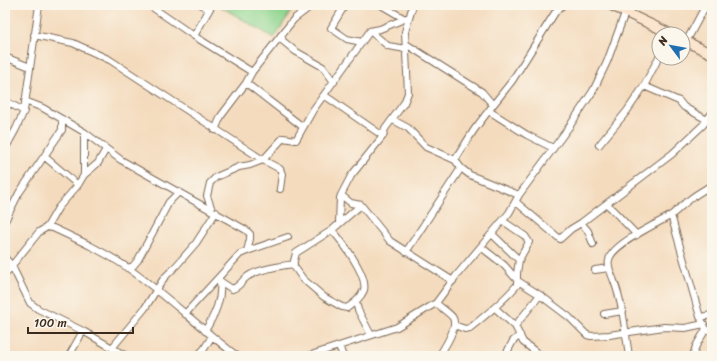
<svg xmlns="http://www.w3.org/2000/svg" width="717" height="361" viewBox="0 0 717 361" font-family="Sriracha,sans-serif">
	<style>
		.green { fill: #8fd58f; stroke: #658056 }
		.lines { fill: none; stroke-linecap: round; stroke-linejoin: round }
		.minor-casing { stroke: #7c6856; stroke-width: 8 }
		.secondary-casing { stroke: #7c6856; stroke-width: 11 }
		.minor { stroke: #fff; stroke-width: 6 }
		.secondary { stroke: #fbe5cf; stroke-width: 9 }
	</style>
	<rect width="100%" height="100%" fill="#fbf7ec"/>
	<filter id="ink" filterUnits="userSpaceOnUse"><feTurbulence type="fractalNoise" baseFrequency=".025" numOctaves="2"/><feDisplacementMap in="SourceGraphic" scale="8" xChannelSelector="R" yChannelSelector="G"/><feConvolveMatrix kernelMatrix="1 2 1 2 8 2 1 2 1" color-interpolation-filters="sRGB"/></filter>
	<filter id="wash" filterUnits="userSpaceOnUse"><feTurbulence type="fractalNoise" baseFrequency=".012" numOctaves="4" result="noise"/><feDisplacementMap in="SourceGraphic" scale="16" xChannelSelector="R" yChannelSelector="G"/><feGaussianBlur stdDeviation="0.9" result="paint"/><feColorMatrix in="noise" values="0 0 0 0 0 0 0 0 0 0 0 0 0 0 0 0 0 1.4 0 .05"/><feComposite in="paint" operator="in"/></filter>
	<g filter="url(#wash)">
		<rect width="100%" height="100%" fill="#f4dbbe"/>
		<path class="green" d="M218 5H295L274 38Z"/>
	</g>
	<g filter="url(#ink)">
		<g class="lines">
			<g class="minor-casing">
				<path id="minor" d="M149 5 194 36 252 72
					M202 5 209 10
					M345 5 331 28 347 39 362 42
					M381 5 405 19
					M370 31 388 46 406 49
					M34 35 73 43 110 60 263 160 280 169 282 174 280 189
					M281 35 283 41 295 51 323 67 334 82
					M194 36 212 5
					M686 42 706 5
					M406 44 482 92 493 105
					M5 57 30 67
					M246 83 303 127
					M644 86 679 101 684 107 707 120
					M324 95 383 136
					M5 101 24 111
					M25 101 43 108 84 132 121 160 246 230 250 234V239L247 251
					M489 111 527 135 553 148
					M393 120 408 128 426 147 455 160 461 168 470 175 519 195
					M215 130 221 116 246 83 252 72 294 19 307 9 309 5
					M84 132V175
					M599 145 627 111 644 86 659 57
					M5 149 16 129 24 111 39 5
					M45 157 78 185
					M455 160 474 130 493 105 512 81 556 11 563 5
					M708 187 712 200
					M341 195 351 203 361 205 390 241 453 281
					M516 202 560 239 571 229 581 223 672 154 703 125 712 113
					M607 204 637 235
					M212 210 207 196 210 183 216 177 239 167 250 165 263 160 283 138 296 140 313 110 370 31 380 29 409 17
					M671 215 700 317 706 329 712 333
					M5 221 19 193 62 130V119
					M339 222 340 198 341 195 351 176 383 136 385 129 404 103 408 93 405 32 413 5
					M581 223 588 231 593 244
					M47 227 53 228C79 240 105 252 128 268 166 295 200 328 237 356
					M332 230C341 240 368 275 364 290 361 298 354 303 347 308L342 307 324 297 303 279 293 265 296 253 332 230 361 205
					M492 234 519 260
					M481 247 504 265 518 281 540 295 569 317 587 335 591 336 609 335 664 327 685 328 704 324
					M406 252 461 168
					M5 258 12 266 30 303 38 309 83 331 126 356
					M127 268 133 266 138 260 169 202 179 192
					M595 270 609 268
					M5 274 39 232 47 227 58 208 78 185 84 175 98 163 106 149
					M220 281 232 289C240 287 241 281 247 277 258 269 280 266 294 264
					M356 302 358 310 371 335
					M436 303C440 307 451 314 453 318 458 328 444 348 439 356
					M495 308 515 326 523 342 541 356
					M185 314 240 254 247 251 288 237
					M604 314 623 311
					M700 317 712 315
					M454 325 465 329 470 328C487 314 503 302 517 285V273L519 260 529 242 525 236 503 221
					M515 326 540 295
					M205 331C214 316 224 297 219 278
					M339 346 343 356
					M112 348 145 308 164 278 176 266 196 243 216 212
					M69 356 83 331
					M197 356 204 349 212 336
					M308 356 397 327 436 303 456 276 509 213 519 195 569 127 593 91 607 62 625 13
					M505 356 513 341 520 335
					M629 356C625 330 623 305 614 281 612 275 607 267 609 260 611 245 656 224 670 216 677 211 682 205 689 200 696 194 704 190 712 185
					M693 356 696 346 706 329"/>
			</g>
			<g class="secondary-casing">
				<path id="secondary" d="M610 5 671 34
					M683 40 712 54"/>
			</g>
			<use href="#minor" class="minor"/>
			<use href="#secondary" class="secondary"/>
		</g>
	</g>
	<rect width="717" height="361" fill="none" stroke="#fbf7ec" stroke-width="20"/>
	<g transform="translate(671 46) rotate(302)"><circle r="19" fill="#fbf7ec" stroke="#aea59a"/>
	<path d="M0-3L7 15L0 10L-7 15Z" fill="#1f6fb2"/>
	<text y="-6" font-size="11" font-weight="bold" text-anchor="middle" fill="#3b2a1e">N</text>
	</g>
	<path d="M28 327v6h105v-6" fill="none" stroke="#3b2a1e" stroke-width="2"/>
	<text x="34" y="327" font-size="12" fill="#3b2a1e" stroke="#fbf7ec" stroke-width="3" paint-order="stroke">100 m</text>
</svg>
